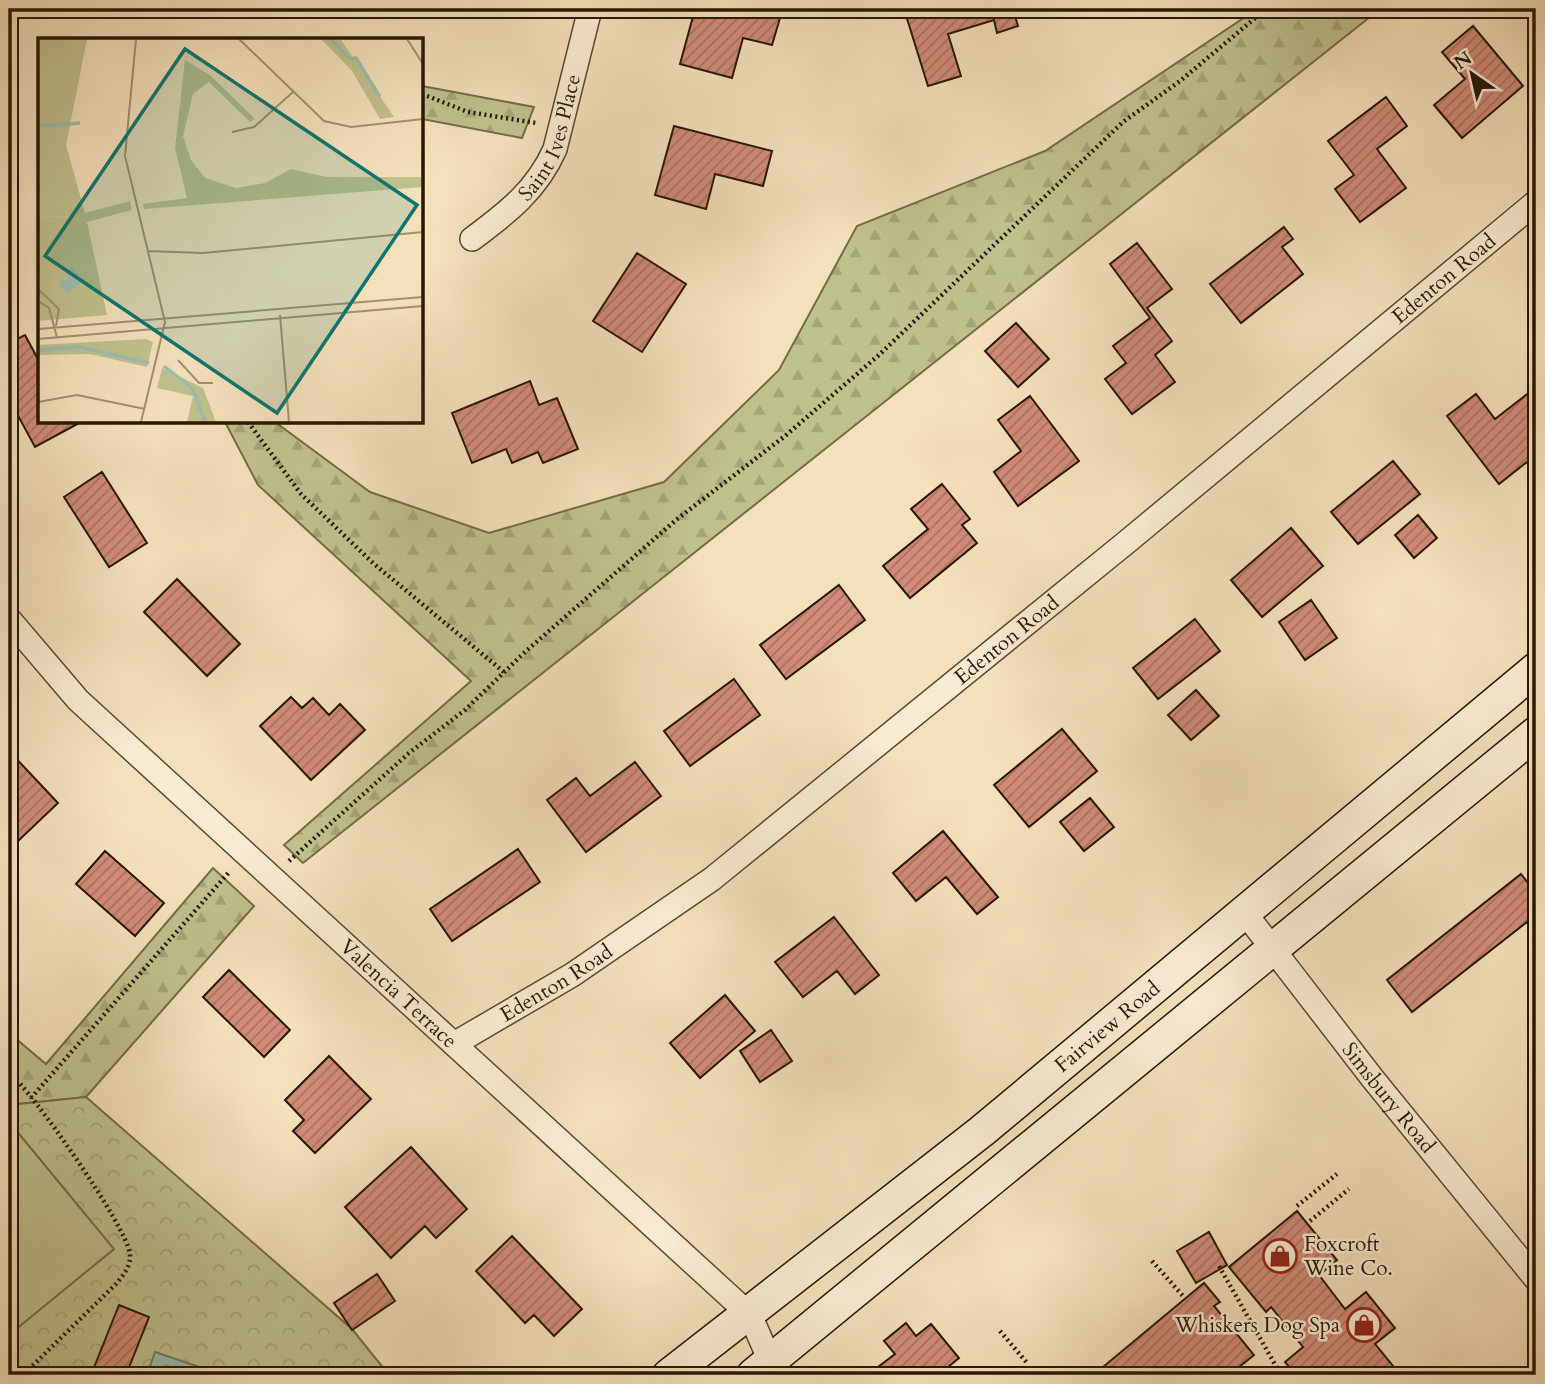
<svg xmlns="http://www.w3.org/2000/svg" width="1545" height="1384" viewBox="0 0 1545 1384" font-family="Cardo,serif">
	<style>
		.forest { fill: url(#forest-firs); stroke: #746c48; stroke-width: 2 }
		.park { fill: url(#park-crowns); stroke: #746c48; stroke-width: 2 }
		.garden { fill: #bfc18d; stroke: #746c48; stroke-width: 2 }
		.water { fill: url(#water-ripples); stroke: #6e7b6a; stroke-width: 2 }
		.building { fill: url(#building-hatch); stroke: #281702; stroke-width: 2 }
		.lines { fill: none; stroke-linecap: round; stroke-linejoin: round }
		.minor-casing { stroke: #5b4930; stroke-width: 26 }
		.secondary-casing { stroke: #281702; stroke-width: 35 }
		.path { stroke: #281702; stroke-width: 4.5; stroke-dasharray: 2 3.5; stroke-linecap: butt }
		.minor { stroke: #f8ebd3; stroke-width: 23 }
		.secondary { stroke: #f8ebd3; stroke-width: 32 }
		.labels { text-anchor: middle; stroke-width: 5; stroke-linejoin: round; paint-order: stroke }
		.street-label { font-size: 21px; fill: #281702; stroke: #f8ebd3 }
		.poi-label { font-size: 21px; fill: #281702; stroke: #f8ebd3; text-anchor: start }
		.inset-river { fill: none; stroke: #9cbdb0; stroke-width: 3.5 }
		.inset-road { fill: none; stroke: #a29071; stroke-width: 2 }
		.view { fill: #0f766e; fill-opacity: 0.15; stroke: #0f766e; stroke-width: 3.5 }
		.inset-edge { fill: none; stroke: #281702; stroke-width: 3.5 }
	</style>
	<defs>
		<pattern id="forest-firs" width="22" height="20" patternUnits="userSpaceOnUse" patternTransform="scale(1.75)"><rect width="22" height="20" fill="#bfc18d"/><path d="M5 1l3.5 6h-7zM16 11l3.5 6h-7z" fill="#a4a578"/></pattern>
		<pattern id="park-crowns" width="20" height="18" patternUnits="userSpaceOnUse" patternTransform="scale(1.75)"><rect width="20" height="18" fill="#bfc18d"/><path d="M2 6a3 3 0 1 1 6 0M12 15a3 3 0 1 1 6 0" fill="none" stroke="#a4a578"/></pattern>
		<pattern id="water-ripples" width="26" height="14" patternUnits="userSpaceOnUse" patternTransform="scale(1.75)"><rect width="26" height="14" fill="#9cbdb0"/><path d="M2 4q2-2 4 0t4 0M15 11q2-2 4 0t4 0" fill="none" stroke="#86a296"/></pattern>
		<pattern id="building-hatch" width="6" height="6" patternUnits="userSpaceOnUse" patternTransform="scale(1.75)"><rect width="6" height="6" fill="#d18b78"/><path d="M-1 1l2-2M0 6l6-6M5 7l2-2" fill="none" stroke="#aa7160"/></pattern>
	</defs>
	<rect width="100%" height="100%" fill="#f4e0bb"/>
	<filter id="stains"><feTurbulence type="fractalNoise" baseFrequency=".00286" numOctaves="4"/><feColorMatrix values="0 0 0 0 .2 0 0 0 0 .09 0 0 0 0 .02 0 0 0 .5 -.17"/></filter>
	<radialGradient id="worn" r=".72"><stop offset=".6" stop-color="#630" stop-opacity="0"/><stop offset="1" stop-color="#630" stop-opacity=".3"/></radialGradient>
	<path class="forest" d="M1257 9H1380L303 863 284 845 471 681 258 485 225 422H275L370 492 489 533 664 482 779 370 857 226 1045 151Z
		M422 86 534 107 522 138 422 119Z
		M213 868 254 906 86 1097 9 1105V1033L46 1064Z"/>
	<path class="park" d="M86 1097 352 1329 389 1375H9V1105Z"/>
	<path class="garden" d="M15 1129 114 1249 9 1335V1133Z"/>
	<path class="water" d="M155 1352 223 1375H147Z"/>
	<path class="building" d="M695 9H746L780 18 772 45 743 38 732 78 680 64Z
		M904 9H1013L1018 26 997 33 994 20 948 34 961 76 928 86Z
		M1473 26 1523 86 1462 138 1434 105 1465 79 1442 52Z
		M1386 97 1407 126 1377 149 1406 188 1360 222 1335 189 1354 175 1328 141Z
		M674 126 772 151 763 186 715 174 706 209 655 195Z
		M1284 227 1293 239 1282 247 1303 274 1241 323 1210 284Z
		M1137 243 1172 289 1147 308 1172 341 1155 355 1175 382 1132 414 1105 379 1126 363 1113 346 1150 318 1110 264Z
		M637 253 686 284 642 352 593 321Z
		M1016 323 1049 359 1018 387 985 351Z
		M25 335 40 363V422H81L35 447 9 399V343Z
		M530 381 539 405 557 398 578 449 543 463 538 452 512 463 506 449 472 463 452 413Z
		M1535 388 1536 455 1499 484 1447 416 1476 394 1495 419Z
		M1030 396 1079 461 1018 506 994 472 1021 451 998 420Z
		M1393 461 1420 494 1358 544 1331 512Z
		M102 472 147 543 109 567 64 497Z
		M942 484 970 519 962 525 977 543 910 598 883 566 928 529 911 509Z
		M1418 515 1437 538 1414 558 1395 535Z
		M1291 528 1323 566 1262 617 1231 580Z
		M177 579 240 644 207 676 144 612Z
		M839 585 865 620 786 679 760 645Z
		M1311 600 1337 638 1305 660 1279 622Z
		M1195 619 1220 651 1158 699 1133 668Z
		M734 679 760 715 690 766 664 731Z
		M1196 690 1219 716 1191 740 1168 715Z
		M291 697 302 708 313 698 329 715 340 704 365 730 311 780 260 726Z
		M1062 729 1097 771 1029 827 994 785Z
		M9 751 58 803 17 842 9 832Z
		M635 762 661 796 586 852 547 800 576 778 590 796Z
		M1090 798 1114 827 1084 851 1060 822Z
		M943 831 998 897 977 914 946 877 916 901 893 873Z
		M518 849 540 882 452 941 430 909Z
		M105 851 164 903 135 936 76 884Z
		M1521 874 1536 893V915L1412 1012 1387 980Z
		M834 917 879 975 855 994 837 971 803 997 775 962Z
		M229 970 290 1030 264 1057 203 997Z
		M725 995 755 1031 700 1078 670 1043Z
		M771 1030 792 1061 760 1082 740 1051Z
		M329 1056 371 1099 315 1153 293 1131 304 1120 285 1100Z
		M411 1147 467 1209 436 1238 425 1226 391 1258 345 1207Z
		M1297 1211 1337 1260 1319 1275 1345 1309 1366 1292 1395 1328 1375 1344 1398 1372 1394 1375H1296L1285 1362 1303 1347 1271 1307 1266 1312 1229 1267Z
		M1209 1232 1227 1265 1196 1283 1177 1251Z
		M512 1236 582 1309 554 1336 534 1315 525 1323 476 1271Z
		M377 1274 395 1301 352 1330 334 1303Z
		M1204 1283 1220 1302 1214 1306 1254 1355 1229 1375H1100L1097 1372Z
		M119 1305 149 1317 126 1375H91Z
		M906 1323 916 1336 931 1324 959 1358 938 1375H884L878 1367 895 1354 884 1341Z"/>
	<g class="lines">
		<g class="minor-casing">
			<g id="minor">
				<path id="s1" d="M472 239C507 213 537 190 555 149L590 9"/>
				<path id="s2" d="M9 619 78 700 750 1315 775 1372"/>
				<path id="s3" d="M1245 913 1373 1079 1536 1279"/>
				<path id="s4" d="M454 1044 572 975 712 879 1128 541 1536 202"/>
			</g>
		</g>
		<g class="secondary-casing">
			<g id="secondary">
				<path id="s5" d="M669 1375 982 1131 1536 669"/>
				<path d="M753 1375 1536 733"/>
			</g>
		</g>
		<path class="path" d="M422 94 468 112 536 123
			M248 422 301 494 373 563 505 673
			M289 861 409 753 465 710 525 652 676 520 785 436 879 355 1123 122 1180 81 1266 9
			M9 1072C33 1093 126 1225 130 1254 131 1266 124 1274 117 1283L23 1375
			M31 1098 230 871
			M1297 1206 1337 1174
			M1310 1221 1349 1189
			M1152 1261 1183 1296
			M1219 1266 1281 1375
			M1000 1331 1028 1364
			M1434 1375 1435 1374"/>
		<use href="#minor" class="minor"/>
		<use href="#secondary" class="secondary"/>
	</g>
	<defs>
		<g id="shop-ring" transform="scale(1.75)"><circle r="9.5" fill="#f8ebd3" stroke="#8f2418" stroke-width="1.5"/><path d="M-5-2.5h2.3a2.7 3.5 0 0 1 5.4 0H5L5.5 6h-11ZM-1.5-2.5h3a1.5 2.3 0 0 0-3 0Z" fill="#8f2418"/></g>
	</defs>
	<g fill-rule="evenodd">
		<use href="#shop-ring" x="1280" y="1256"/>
		<use href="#shop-ring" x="1364" y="1325"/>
	</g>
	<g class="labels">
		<g class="street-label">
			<text dy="7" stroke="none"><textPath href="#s1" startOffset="133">Saint Ives Place</textPath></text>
			<text dy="7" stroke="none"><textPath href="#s4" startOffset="1253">Edenton Road</textPath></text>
			<text dy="7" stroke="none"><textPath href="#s4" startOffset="686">Edenton Road</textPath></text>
			<text dy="7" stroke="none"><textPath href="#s4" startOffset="119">Edenton Road</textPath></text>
			<text dy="7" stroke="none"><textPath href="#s2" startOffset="541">Valencia Terrace</textPath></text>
			<text dy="7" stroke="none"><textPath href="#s5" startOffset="560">Fairview Road</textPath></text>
			<text dy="7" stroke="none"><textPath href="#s3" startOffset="234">Simsbury Road</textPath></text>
		</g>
		<g class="poi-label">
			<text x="1304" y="1251">Foxcroft<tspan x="1304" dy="24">Wine Co.</tspan></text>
			<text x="1340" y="1332" text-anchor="end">Whiskers Dog Spa</text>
		</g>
	</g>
	<g transform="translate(38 38)">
		<rect width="385" height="385" fill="#f4e0bb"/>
		<path d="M0 1H49L28 107 47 175 92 163 94 172 49 184 37 178 0 179ZM283 1 303 2 356 79 342 81 314 33ZM147 22 173 38 217 81 212 84 171 44 155 56 145 98 153 122 167 140 198 150 227 145 253 131 289 139H385V149L106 171 105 166 149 160 137 110ZM108 301 115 304 109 329 52 316 0 317V307ZM124 330 165 350 178 384H149L155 358 119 350Z" fill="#bfc18d"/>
		<path d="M37 178 49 184 69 277 0 283V179Z" fill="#bfc18d"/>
		<path d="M35 182 38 210 0 213V185Z" fill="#bfc18d"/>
		<path d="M34 229 45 243 29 255 20 244 31 241 27 235Z" fill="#9cbdb0"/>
		<path class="inset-river" d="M292 1 312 21 318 20 342 59M0 88 42 85M0 312 41 309 111 325M126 328 155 351 167 384"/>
		<path class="inset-road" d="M98 1 87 118 127 284 103 384M201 1 286 83 313 89 385 81M369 1 385 26M194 94 216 89 255 54M110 213 165 215 385 194M0 251 21 271 18 288M0 263 11 270 19 299M242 277 251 384M0 291 385 259M0 301 385 268M140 322 161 345H175M0 364 39 357 107 371"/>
		<path class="view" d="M147 11 379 167 239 375 7 218Z"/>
		<rect width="385" height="385" class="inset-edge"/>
	</g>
	<rect width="1545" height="1384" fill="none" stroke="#f4e0bb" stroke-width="35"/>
	<rect x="10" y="10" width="1524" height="1363" fill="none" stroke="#281702" stroke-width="3.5"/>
	<rect x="18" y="18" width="1510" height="1349" fill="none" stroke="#281702" stroke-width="2"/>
	<g transform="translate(1472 74) rotate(326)" stroke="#f8ebd3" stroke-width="5" paint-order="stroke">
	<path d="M0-5L12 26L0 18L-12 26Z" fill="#281702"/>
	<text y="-10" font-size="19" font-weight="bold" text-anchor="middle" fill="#281702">N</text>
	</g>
	<rect width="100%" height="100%" filter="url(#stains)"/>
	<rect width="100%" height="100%" fill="url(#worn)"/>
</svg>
